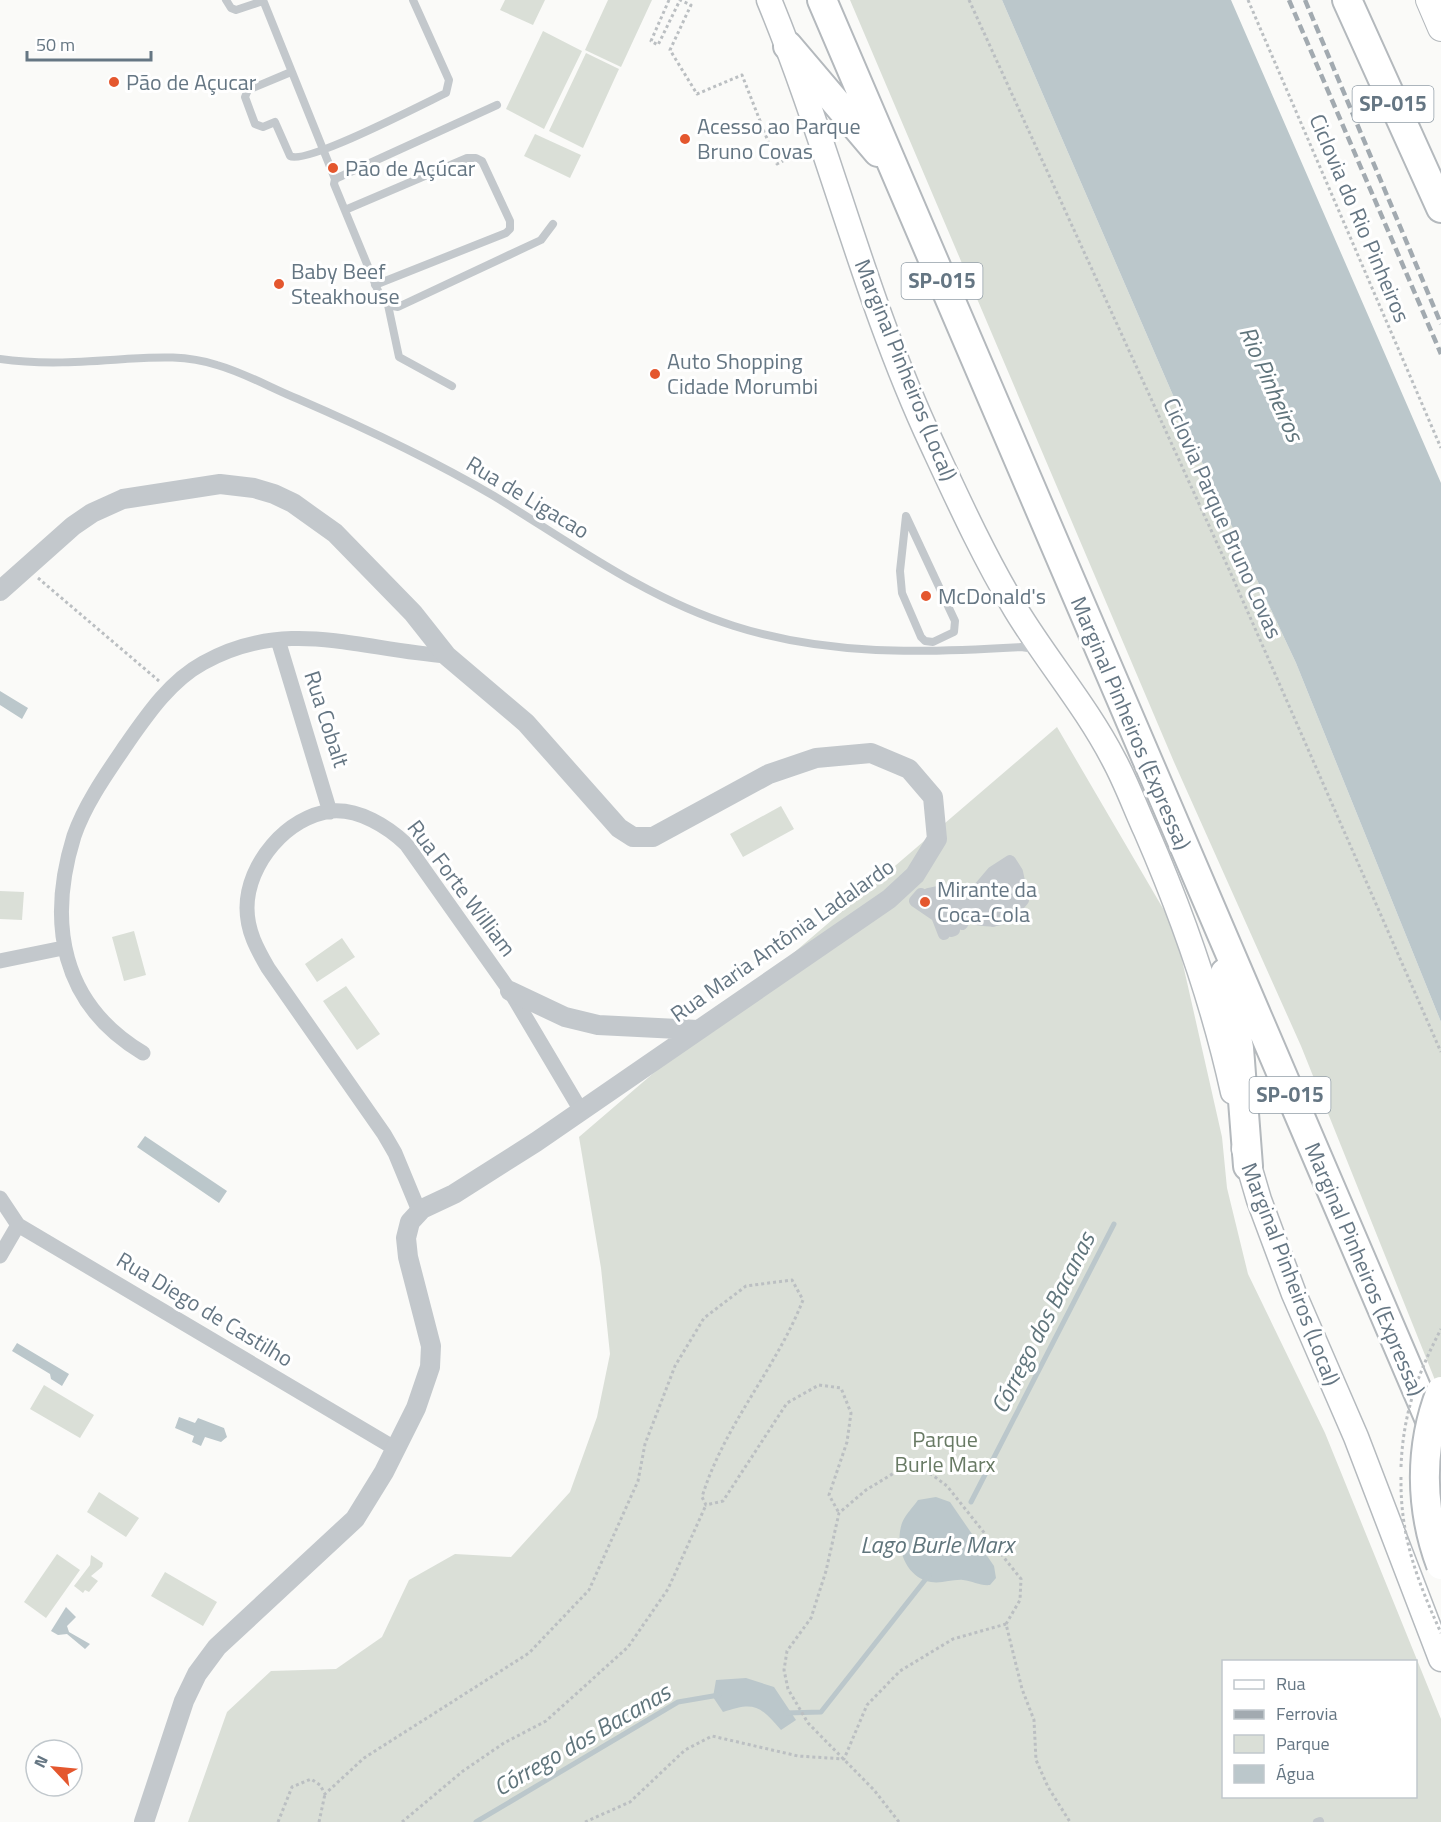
<svg xmlns="http://www.w3.org/2000/svg" width="1441" height="1822" viewBox="0 0 1441 1822" font-family="'Titillium Web',sans-serif">
	<style>
		.green { fill: #dadfd7; fill-rule: evenodd }
		.water { fill: #bbc7cb }
		.lines { fill: none; stroke-linecap: round; stroke-linejoin: round }
		.stream { stroke: #bbc7cb; stroke-width: 5 }
		.primary-casing { stroke: #b5babe; stroke-width: 27 }
		.trunk-casing { stroke: #b4b9bd; stroke-width: 28 }
		.motorway-casing { stroke: #b4b9bd; stroke-width: 32 }
		.path { stroke: #bbbfc2; stroke-width: 3; stroke-dasharray: 3 3; stroke-linecap: butt }
		.service { stroke: #c3c8cc; stroke-width: 8 }
		.pedestrian { stroke: #c3c8cc; stroke-width: 12 }
		.minor { stroke: #c3c8cc; stroke-width: 15 }
		.tertiary { stroke: #c3c8cc; stroke-width: 20 }
		.primary { stroke: #fff; stroke-width: 24 }
		.trunk { stroke: #fff; stroke-width: 26 }
		.motorway { stroke: #fff; stroke-width: 28 }
		.rail { stroke: #a2aab0; stroke-width: 4.5; stroke-dasharray: 9 4.5; stroke-linecap: butt }
		.motorway-bridge-casing { stroke: #b4b9bd; stroke-width: 32; stroke-linecap: butt }
		.path-bridge { stroke: #bbbfc2; stroke-width: 3; stroke-dasharray: 3 3; stroke-linecap: butt }
		.motorway-bridge { stroke: #fff; stroke-width: 28 }
		.poi-dot { fill: #e4572e; stroke: #fff; stroke-width: 2 }
		.labels { text-anchor: middle; stroke-width: 6; stroke-linejoin: round; paint-order: stroke }
		.shield { fill: #fff; stroke: #939fa8; stroke-width: 1.5 }
		.shield-label { font-size: 21px; font-weight: bold; fill: #657683 }
		.poi-label { font-size: 22px; fill: #657683; stroke: #fff; text-anchor: start }
		.street-label { font-size: 22px; fill: #657683; stroke: #fff }
		.park-label { font-size: 22px; fill: #687a64; stroke: #fff }
		.water-label { font-size: 24px; font-style: italic; fill: #60757c; stroke: #fff }
	</style>
	<rect width="100%" height="100%" fill="#fafaf8"/>
	<path class="green" d="M505 0H545L533 25 500 10Z
		M608 0H652L621 67 585 50Z
		M850 0H1002L1201 460 1296 663 1441 1022V1395L1301 1046 1174 762Z
		M543 31 582 51 544 129 506 109Z
		M586 53 619 69 583 148 549 131Z
		M535 134 581 155 570 178 524 156Z
		M1057 727 1175 929 1222 1137 1227 1188 1248 1274 1325 1433 1441 1719V1822H188L227 1712 271 1671 336 1669 382 1637 409 1580 455 1554 511 1557 570 1492 597 1417 610 1354 601 1268 579 1137ZM1224 1662H1416V1796H1224Z
		M781 806 794 829 743 857 730 834Z
		M0 891 24 892 22 920 0 919Z
		M134 931 146 975 124 981 112 937Z
		M342 938 355 957 317 982 305 964Z
		M346 986 380 1034 357 1050 323 1001Z
		M44 1385 94 1415 80 1438 30 1409Z
		M99 1492 139 1518 126 1537 87 1512Z
		M57 1554 80 1570 46 1618 24 1602Z
		M91 1555 103 1563 102 1567 91 1576 98 1581 89 1592 85 1590 83 1593 74 1586 90 1565Z
		M165 1572 217 1602 203 1626 151 1596Z"/>
	<path class="water" d="M1002 0H1231L1441 483V1022L1296 663 1201 460Z
		M0 691 28 708 22 719 0 705Z
		M145 1136 227 1191 219 1203 137 1147Z
		M17 1343 69 1374 62 1386 51 1379 50 1374 12 1351Z
		M179 1417 195 1423 198 1418 224 1428 227 1437 221 1442 205 1437 201 1446 192 1442 194 1436 175 1428Z
		M936 1497 950 1502 994 1566 996 1578 990 1585C980 1586 973 1581 963 1580 953 1579 941 1584 931 1582 906 1578 894 1546 902 1523 905 1515 913 1507 918 1500Z
		M66 1607 76 1617 67 1626 69 1632 90 1644 85 1649 67 1634 58 1635 51 1631Z
		M746 1678 774 1687 796 1720 781 1730C760 1706 755 1701 723 1712L713 1697 716 1680Z"/>
	<g class="lines">
		<path class="stream" d="M971 1502 1114 1224
			M786 1713 821 1712 929 1575
			M476 1822 678 1702 719 1695"/>
		<g class="primary-casing">
			<path id="primary" d="M769 0C829 145 865 301 932 444 958 500 984 557 1016 610 1047 661 1086 706 1114 760 1126 782 1135 807 1146 831 1183 916 1213 1001 1233 1092
				M1244 1149 1259 1200 1294 1294 1356 1437 1441 1659"/>
		</g>
		<g class="trunk-casing">
			<path id="trunk" d="M1429 0 1441 28"/>
		</g>
		<g class="motorway-casing">
			<path id="motorway" d="M822 0 1438 1439
				M1347 0 1441 208
				M788 46 878 152
				M1225 973 1239 1048 1248 1166"/>
		</g>
		<path class="path" d="M669 0 651 41 658 45 680 0 691 5 670 50 697 94 742 75 777 164 804 150
			M969 0 1232 576 1441 1052
			M1248 0 1441 448
			M38 578 159 681
			M278 1822 292 1787 311 1779 320 1785 325 1794 364 1758 529 1653 589 1590 638 1481 645 1444 675 1366 704 1318 746 1286 792 1280 803 1300C776 1369 724 1425 702 1497L706 1505 723 1501 787 1403 819 1385 841 1388 851 1413 847 1442 829 1495 839 1513
			M319 1822 325 1794
			M402 1822 463 1771 504 1743 546 1721 628 1647 668 1589 706 1505
			M585 1822 630 1802 685 1750 712 1736 798 1756 844 1759 867 1705 900 1671 953 1639 1006 1624
			M899 1822 874 1790 808 1723 788 1689 784 1670 787 1651 811 1618 826 1571 839 1513 866 1490 899 1470 918 1469 931 1474 947 1486 1021 1579 1020 1600 1006 1624 1022 1689 1034 1720 1036 1760 1048 1787 1070 1822"/>
		<path class="service" d="M226 0 231 8 236 10 263 1
			M263 0 335 179
			M291 72 248 90 245 97 255 124 263 127 275 122 290 156C306 165 423 104 446 93L449 80 413 0
			M497 105 335 179 334 184 381 298 388 305 398 307 541 240 553 224
			M345 210 467 158H476L482 161 510 221V229L506 233 375 285
			M388 305 399 357 452 386
			M0 359C41 365 84 362 125 359 158 357 186 355 217 365 245 373 271 388 298 399 365 428 431 459 494 496 571 543 647 599 734 626 828 656 923 653 1021 647L1035 649
			M906 516 955 621 954 632 933 642 925 641 921 637 902 593 900 571Z
			M1317 1822 1320 1821"/>
		<path class="pedestrian" d="M944 934 937 916 915 901 921 894 946 915 951 931 954 930 944 909 928 894 942 891 962 924 967 916 960 900 949 895 959 891 976 892 993 872 1010 861 1017 872 1023 900C1007 920 997 924 972 918L982 916 993 921 1016 902 1012 878 1005 871C994 887 984 891 966 895L970 911 990 915 1009 897 1010 886 1004 883 999 890 980 895 972 901 986 912C994 905 998 901 1003 892L981 902 989 909 994 899 985 906"/>
		<path class="minor" d="M278 640 330 812
			M0 961 63 948
			M143 1053C61 1004 47 923 74 836 85 804 107 773 126 745 147 715 170 681 203 663 287 616 359 650 447 656
			M0 1198 18 1225 396 1449
			M419 1211 395 1153 384 1134 268 968C257 949 247 931 247 908 247 864 287 816 332 811 359 809 387 826 406 844L510 991 580 1109
			M0 1256 18 1225"/>
		<path class="tertiary" d="M0 591 73 526 92 513 123 499 220 484 254 488 274 494 293 503 335 533 413 613 447 656 526 723 619 828 633 837H653L769 774 816 758 871 753 909 769 933 797 937 839 915 875 889 899 536 1142 454 1194 422 1209 410 1222 406 1238 408 1257 431 1346 430 1367 416 1408 384 1472 355 1519 217 1647 197 1674 184 1701 144 1822
			M510 991 565 1017 598 1025 698 1030"/>
		<use href="#primary" class="primary"/>
		<use href="#trunk" class="trunk"/>
		<use href="#motorway" class="motorway"/>
		<path class="rail" d="M1289 0 1441 354
			M1305 0 1441 324"/>
		<g class="motorway-bridge-casing">
			<path id="motorway-bridge" d="M1441 1391C1419 1447 1420 1509 1441 1565"/>
		</g>
		<path class="path-bridge" d="M1401 1467C1403 1414 1417 1375 1441 1329
			M1401 1477C1400 1536 1417 1580 1441 1633"/>
		<use href="#motorway-bridge" class="motorway-bridge"/>
	</g>
	<g class="poi-dot">
		<circle cx="114" cy="82" r="6"/>
		<circle cx="685" cy="139" r="6"/>
		<circle cx="333" cy="168" r="6"/>
		<circle cx="279" cy="284" r="6"/>
		<circle cx="655" cy="374" r="6"/>
		<circle cx="926" cy="596" r="6"/>
		<circle cx="925" cy="902" r="6"/>
	</g>
	<g class="labels">
		<g class="shield">
			<rect x="1352.5" y="86" width="81" height="36" rx="4.5"/>
			<rect x="901.5" y="263" width="81" height="36" rx="4.5"/>
			<rect x="1249.5" y="1077" width="81" height="36" rx="4.5"/>
		</g>
		<g class="shield-label">
			<text x="1393" y="111">SP-015</text>
			<text x="942" y="288">SP-015</text>
			<text x="1290" y="1102">SP-015</text>
		</g>
		<g class="poi-label">
			<text x="126" y="90">Pão de Açucar</text>
			<text x="697" y="134">Acesso ao Parque<tspan x="697" dy="25">Bruno Covas</tspan></text>
			<text x="345" y="176">Pão de Açúcar</text>
			<text x="291" y="279">Baby Beef<tspan x="291" dy="25">Steakhouse</tspan></text>
			<text x="667" y="369">Auto Shopping<tspan x="667" dy="25">Cidade Morumbi</tspan></text>
			<text x="938" y="604">McDonald's</text>
			<text x="937" y="897">Mirante da<tspan x="937" dy="25">Coca-Cola</tspan></text>
		</g>
		<g class="street-label">
			<text transform="translate(1360 218) rotate(67)" y="8">Ciclovia do Rio Pinheiros</text>
			<text transform="translate(906 370) rotate(68)" y="8">Marginal Pinheiros (Local)</text>
			<text transform="translate(528 497) rotate(31)" y="8">Rua de Ligacao</text>
			<text transform="translate(1223 518) rotate(66)" y="8">Ciclovia Parque Bruno Covas</text>
			<text transform="translate(327 719) rotate(72)" y="8">Rua Cobalt</text>
			<text transform="translate(1131 723) rotate(67)" y="8">Marginal Pinheiros (Expressa)</text>
			<text transform="translate(462 888) rotate(53)" y="8">Rua Forte William</text>
			<text transform="translate(782 940) rotate(-35)" y="8">Rua Maria Antônia Ladalardo</text>
			<text transform="translate(1365 1269) rotate(67)" y="8">Marginal Pinheiros (Expressa)</text>
			<text transform="translate(1291 1274) rotate(69)" y="8">Marginal Pinheiros (Local)</text>
			<text transform="translate(205 1309) rotate(31)" y="8">Rua Diego de Castilho</text>
		</g>
		<g class="park-label">
			<text x="945" y="1447">Parque<tspan x="945" dy="25">Burle Marx</tspan></text>
		</g>
		<g class="water-label">
			<text transform="translate(1271 384) rotate(66)" y="8">Rio Pinheiros</text>
			<text transform="translate(1043 1323) rotate(-63)" y="8">Córrego dos Bacanas</text>
			<text x="937" y="1553">Lago Burle Marx</text>
			<text transform="translate(582 1740) rotate(-30)" y="8">Córrego dos Bacanas</text>
		</g>
	</g>
	<rect x="1222" y="1660" width="195" height="138" fill="#ffffff" stroke="#c1c8cd" stroke-width="1.5"/>
	<rect x="1234" y="1680" width="30" height="9" fill="#ffffff" stroke="#c1c8cd" stroke-width="1.5"/>
	<text x="1276" y="1690" font-size="18" fill="#657683">Rua</text>
	<rect x="1234" y="1710" width="30" height="9" fill="#a2aab0" stroke="#c1c8cd" stroke-width="1.5"/>
	<text x="1276" y="1720" font-size="18" fill="#657683">Ferrovia</text>
	<rect x="1234" y="1735" width="30" height="18" fill="#dadfd7" stroke="#c1c8cd" stroke-width="1.5"/>
	<text x="1276" y="1750" font-size="18" fill="#657683">Parque</text>
	<rect x="1234" y="1765" width="30" height="18" fill="#bbc7cb" stroke="#c1c8cd" stroke-width="1.5"/>
	<text x="1276" y="1780" font-size="18" fill="#657683">Água</text>
	<g transform="translate(54 1768) rotate(296)"><circle r="28" fill="#ffffff" stroke="#c1c8cd" stroke-width="1.5"/>
	<path d="M0-4.5L10 22L0 15L-10 22Z" fill="#e4572e"/>
	<text y="-9" font-size="16" font-weight="bold" text-anchor="middle" fill="#657683">N</text>
	</g>
	<path d="M27 51v9h124v-9" fill="none" stroke="#657683" stroke-width="3"/>
	<text x="36" y="51" font-size="18" fill="#657683" stroke="#ffffff" stroke-width="4.5" paint-order="stroke">50 m</text>
</svg>
